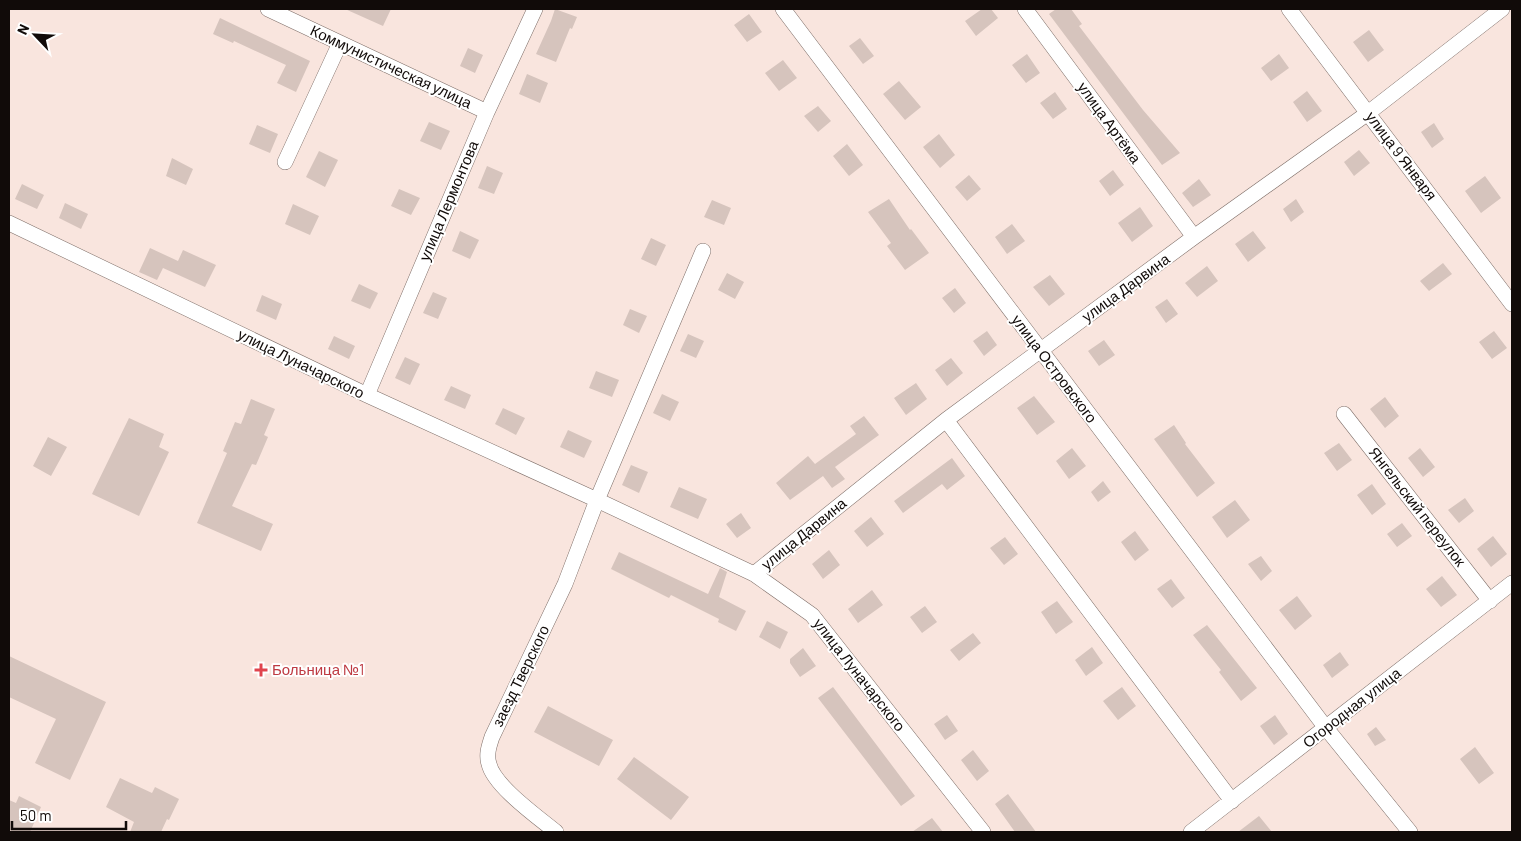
<svg xmlns="http://www.w3.org/2000/svg" width="1521" height="841" viewBox="0 0 1521 841" font-family="Barlow,sans-serif">
	<style>
		.building { fill: #d6c4bd }
		.lines { fill: none; stroke-linecap: round; stroke-linejoin: round }
		.minor-casing { stroke: #7e6e68; stroke-width: 16 }
		.minor { stroke: #fff; stroke-width: 15 }
		.health-dot { fill: #e0444e; stroke: #fff; stroke-width: 2 }
		.labels { text-anchor: middle; stroke-width: 4; stroke-linejoin: round; paint-order: stroke }
		.street-label { font-size: 15px; fill: #110b09; stroke: #fff }
		.health-label { font-size: 15px; fill: #be3a42; stroke: #fff; text-anchor: start }
	</style>
	<rect width="100%" height="100%" fill="#f9e5de"/>
	<path class="building" d="M345 9H391L383 26Z
		M555 9 577 17 572 29 570 28 556 62 536 54 551 21Z
		M982 9H991L998 18 976 36 965 21Z
		M1056 9H1071L1082 24 1079 26 1143 110 1180 153 1162 165 1049 14Z
		M749 14 762 32 747 42 734 25Z
		M220 18 310 61 296 92 277 83 286 65 234 41 233 43 213 34Z
		M1369 30 1384 50 1368 62 1353 42Z
		M860 38 874 56 863 64 849 46Z
		M468 48 483 55 475 73 460 66Z
		M1027 54 1040 73 1026 83 1012 65Z
		M1279 54 1289 68 1271 81 1261 68Z
		M783 60 797 78 779 91 765 73Z
		M527 74 548 83 540 103 519 94Z
		M899 81 921 107 905 120 883 94Z
		M1307 91 1322 111 1307 122 1293 102Z
		M1055 92 1067 109 1053 119 1040 103Z
		M818 106 831 121 818 132 804 116Z
		M429 122 450 131 441 150 420 141Z
		M1434 123 1444 139 1432 148 1421 132Z
		M257 125 278 134 270 153 249 144Z
		M939 134 955 155 940 168 923 147Z
		M847 144 863 165 849 176 833 156Z
		M1359 150 1370 163 1354 176 1344 162Z
		M319 151 338 160 325 187 306 177Z
		M172 158 193 169 186 185 166 176Z
		M487 166 503 173 494 194 478 188Z
		M1113 170 1124 185 1110 196 1099 181Z
		M969 175 981 189 967 201 955 187Z
		M1485 176 1501 198 1481 213 1465 191Z
		M1199 179 1211 195 1193 207 1182 193Z
		M22 184 44 195 37 209 15 199Z
		M399 189 420 198 411 215 391 206Z
		M889 199 910 230 911 229 929 253 905 270 887 246 891 243 868 212Z
		M1296 199 1304 212 1291 222 1283 209Z
		M712 200 731 208 724 225 704 217Z
		M65 203 88 214 81 229 59 218Z
		M293 204 319 216 310 235 285 224Z
		M1140 207 1153 226 1132 242 1118 223Z
		M1012 224 1025 241 1007 254 995 237Z
		M460 231 479 240 470 259 452 251Z
		M1253 231 1266 248 1248 262 1235 244Z
		M651 238 666 245 656 266 641 259Z
		M150 248 178 261 183 250 216 265 205 287 163 268 157 280 139 272Z
		M1443 263 1452 274 1429 291 1420 281Z
		M1207 266 1218 281 1197 297 1185 283Z
		M727 273 744 282 735 299 718 290Z
		M1050 275 1065 294 1049 306 1033 287Z
		M359 284 378 293 370 309 351 301Z
		M955 288 966 303 954 313 942 298Z
		M433 292 447 298 438 319 423 313Z
		M262 295 282 304 276 320 256 311Z
		M1167 299 1178 314 1166 323 1155 307Z
		M630 309 647 316 639 333 623 325Z
		M987 331 997 345 984 356 973 341Z
		M1494 331 1507 348 1492 359 1479 342Z
		M688 334 704 341 696 358 680 351Z
		M334 336 355 346 349 359 328 349Z
		M1104 340 1115 355 1099 366 1088 351Z
		M405 357 420 364 410 385 395 378Z
		M951 358 963 373 947 386 935 370Z
		M596 371 619 380 612 397 589 388Z
		M916 383 927 399 906 415 894 398Z
		M451 386 471 395 465 409 444 400Z
		M662 394 679 402 670 421 653 413Z
		M1034 396 1055 422 1037 435 1017 408Z
		M1385 397 1399 416 1385 428 1370 409Z
		M251 399 275 409 264 435 268 437 256 465 252 464 232 506 273 524 261 551 197 523 227 453 223 451 235 422 241 424Z
		M503 408 525 418 516 435 495 424Z
		M864 416 879 435 835 467 845 479 832 488 823 476 790 500 776 483 808 456 815 464 856 434 850 426Z
		M129 418 164 434 159 447 169 452 139 516 92 494Z
		M1174 425 1186 443 1185 444 1215 483 1197 497 1154 439Z
		M568 430 592 441 584 458 560 447Z
		M48 437 67 447 51 476 33 466Z
		M1339 443 1352 460 1337 471 1324 453Z
		M1072 448 1086 466 1069 479 1056 461Z
		M1420 448 1435 467 1423 477 1408 458Z
		M952 458 965 476 947 490 942 484 903 513 894 501Z
		M631 465 648 472 639 493 622 485Z
		M1103 481 1111 492 1098 502 1091 492Z
		M1372 484 1386 504 1372 515 1357 495Z
		M679 487 707 499 698 519 670 507Z
		M1465 498 1474 511 1459 523 1448 510Z
		M1235 500 1250 520 1227 538 1212 517Z
		M741 513 751 528 737 538 726 524Z
		M871 517 884 534 867 547 854 531Z
		M1402 523 1412 536 1397 547 1387 534Z
		M1135 531 1149 550 1135 561 1121 542Z
		M1493 536 1507 554 1491 567 1477 549Z
		M1005 537 1018 554 1004 565 990 548Z
		M829 550 840 565 823 579 812 564Z
		M619 552 708 594 720 568 727 572 719 597 746 611 736 631 718 622 719 619 671 595 669 598 611 569Z
		M1261 556 1272 571 1261 581 1248 564Z
		M1442 576 1457 595 1441 607 1426 589Z
		M1171 579 1185 598 1172 608 1157 589Z
		M872 590 883 605 858 623 848 609Z
		M1297 596 1312 616 1295 630 1279 610Z
		M1057 601 1073 622 1056 634 1041 612Z
		M925 606 937 622 922 633 910 617Z
		M767 621 788 632 780 649 759 637Z
		M1207 625 1257 688 1241 701 1219 672 1221 670 1193 635Z
		M973 633 981 643 959 661 950 650Z
		M1092 647 1103 663 1086 676 1075 660Z
		M803 648 816 666 800 677 790 663V659Z
		M1340 652 1349 665 1332 678 1323 665Z
		M9 656 106 702 70 780 35 763 56 719 9 697Z
		M833 687 915 796 901 806 818 698Z
		M1122 687 1136 706 1118 720 1103 701Z
		M548 706 613 740 599 766 534 732Z
		M947 715 958 731 945 740 934 724Z
		M1275 715 1288 734 1274 745 1260 726Z
		M1376 727 1386 740 1375 746 1367 734Z
		M1475 747 1494 773 1479 784 1460 759Z
		M973 750 989 771 977 781 961 760Z
		M634 757 689 797 671 820 617 779Z
		M120 778 152 793 155 787 179 799 169 820 167 819 161 832H130L134 822 106 807Z
		M1008 794 1036 832H1015L995 804Z
		M19 796 41 807 30 832H9V800L16 803Z
		M1259 816 1272 832H1238Z
		M932 818 943 832H912Z"/>
	<g class="lines">
		<g class="minor-casing">
			<path id="minor" d="M268 9 487 112
				M783 9 1326 728 1410 832
				M1025 9 1194 237
				M1289 9 1512 304
				M285 162 340 43
				M9 223 367 395 597 500 754 574 812 615 983 832
				M367 395 487 112 535 9
				M1344 414 1490 601
				M946 420 1232 801
				M754 574 946 420 1194 237 1368 113 1502 9
				M556 832C538 817 494 786 489 764 486 755 489 746 492 737L565 584 597 500 703 251
				M1191 832 1512 583"/>
		</g>
		<use href="#minor" class="minor"/>
	</g>
	<path class="health-dot" d="M258.5 662.5h5v5h5v5h-5v5h-5v-5h-5v-5h5z"/>
	<g class="labels">
		<g class="street-label">
			<text transform="translate(391 67) rotate(25)" y="5">Коммунистическая улица</text>
			<text transform="translate(1109 123) rotate(54)" y="5">улица Артёма</text>
			<text transform="translate(1401 156) rotate(53)" y="5">улица 9 Января</text>
			<text transform="translate(449 201) rotate(-67)" y="5">улица Лермонтова</text>
			<text transform="translate(1126 288) rotate(-36)" y="5">улица Дарвина</text>
			<text transform="translate(301 364) rotate(26)" y="5">улица Луначарского</text>
			<text transform="translate(1054 369) rotate(53)" y="5">улица Островского</text>
			<text transform="translate(1417 507) rotate(52)" y="5">Янгельский переулок</text>
			<text transform="translate(804 534) rotate(-39)" y="5">улица Дарвина</text>
			<text transform="translate(859 675) rotate(52)" y="5">улица Луначарского</text>
			<text transform="translate(521 676) rotate(-64)" y="5">заезд Тверского</text>
			<text transform="translate(1352 708) rotate(-38)" y="5">Огородная улица</text>
		</g>
		<g class="health-label">
			<text x="272" y="675">Больница №1</text>
		</g>
	</g>
	<rect width="1521" height="841" fill="none" stroke="#110b09" stroke-width="20"/>
	<g transform="translate(35 35) rotate(295)" stroke="#ffffff" stroke-width="4" paint-order="stroke">
	<path d="M0-4L9 19L0 12L-9 19Z" fill="#110b09"/>
	<text y="-8" font-size="14" font-weight="bold" text-anchor="middle" fill="#110b09">N</text>
	</g>
	<path d="M12 821v8h114v-8" fill="none" stroke="#110b09" stroke-width="2.5"/>
	<text x="20" y="821" font-size="15" fill="#110b09" stroke="#ffffff" stroke-width="4" paint-order="stroke">50 m</text>
</svg>
